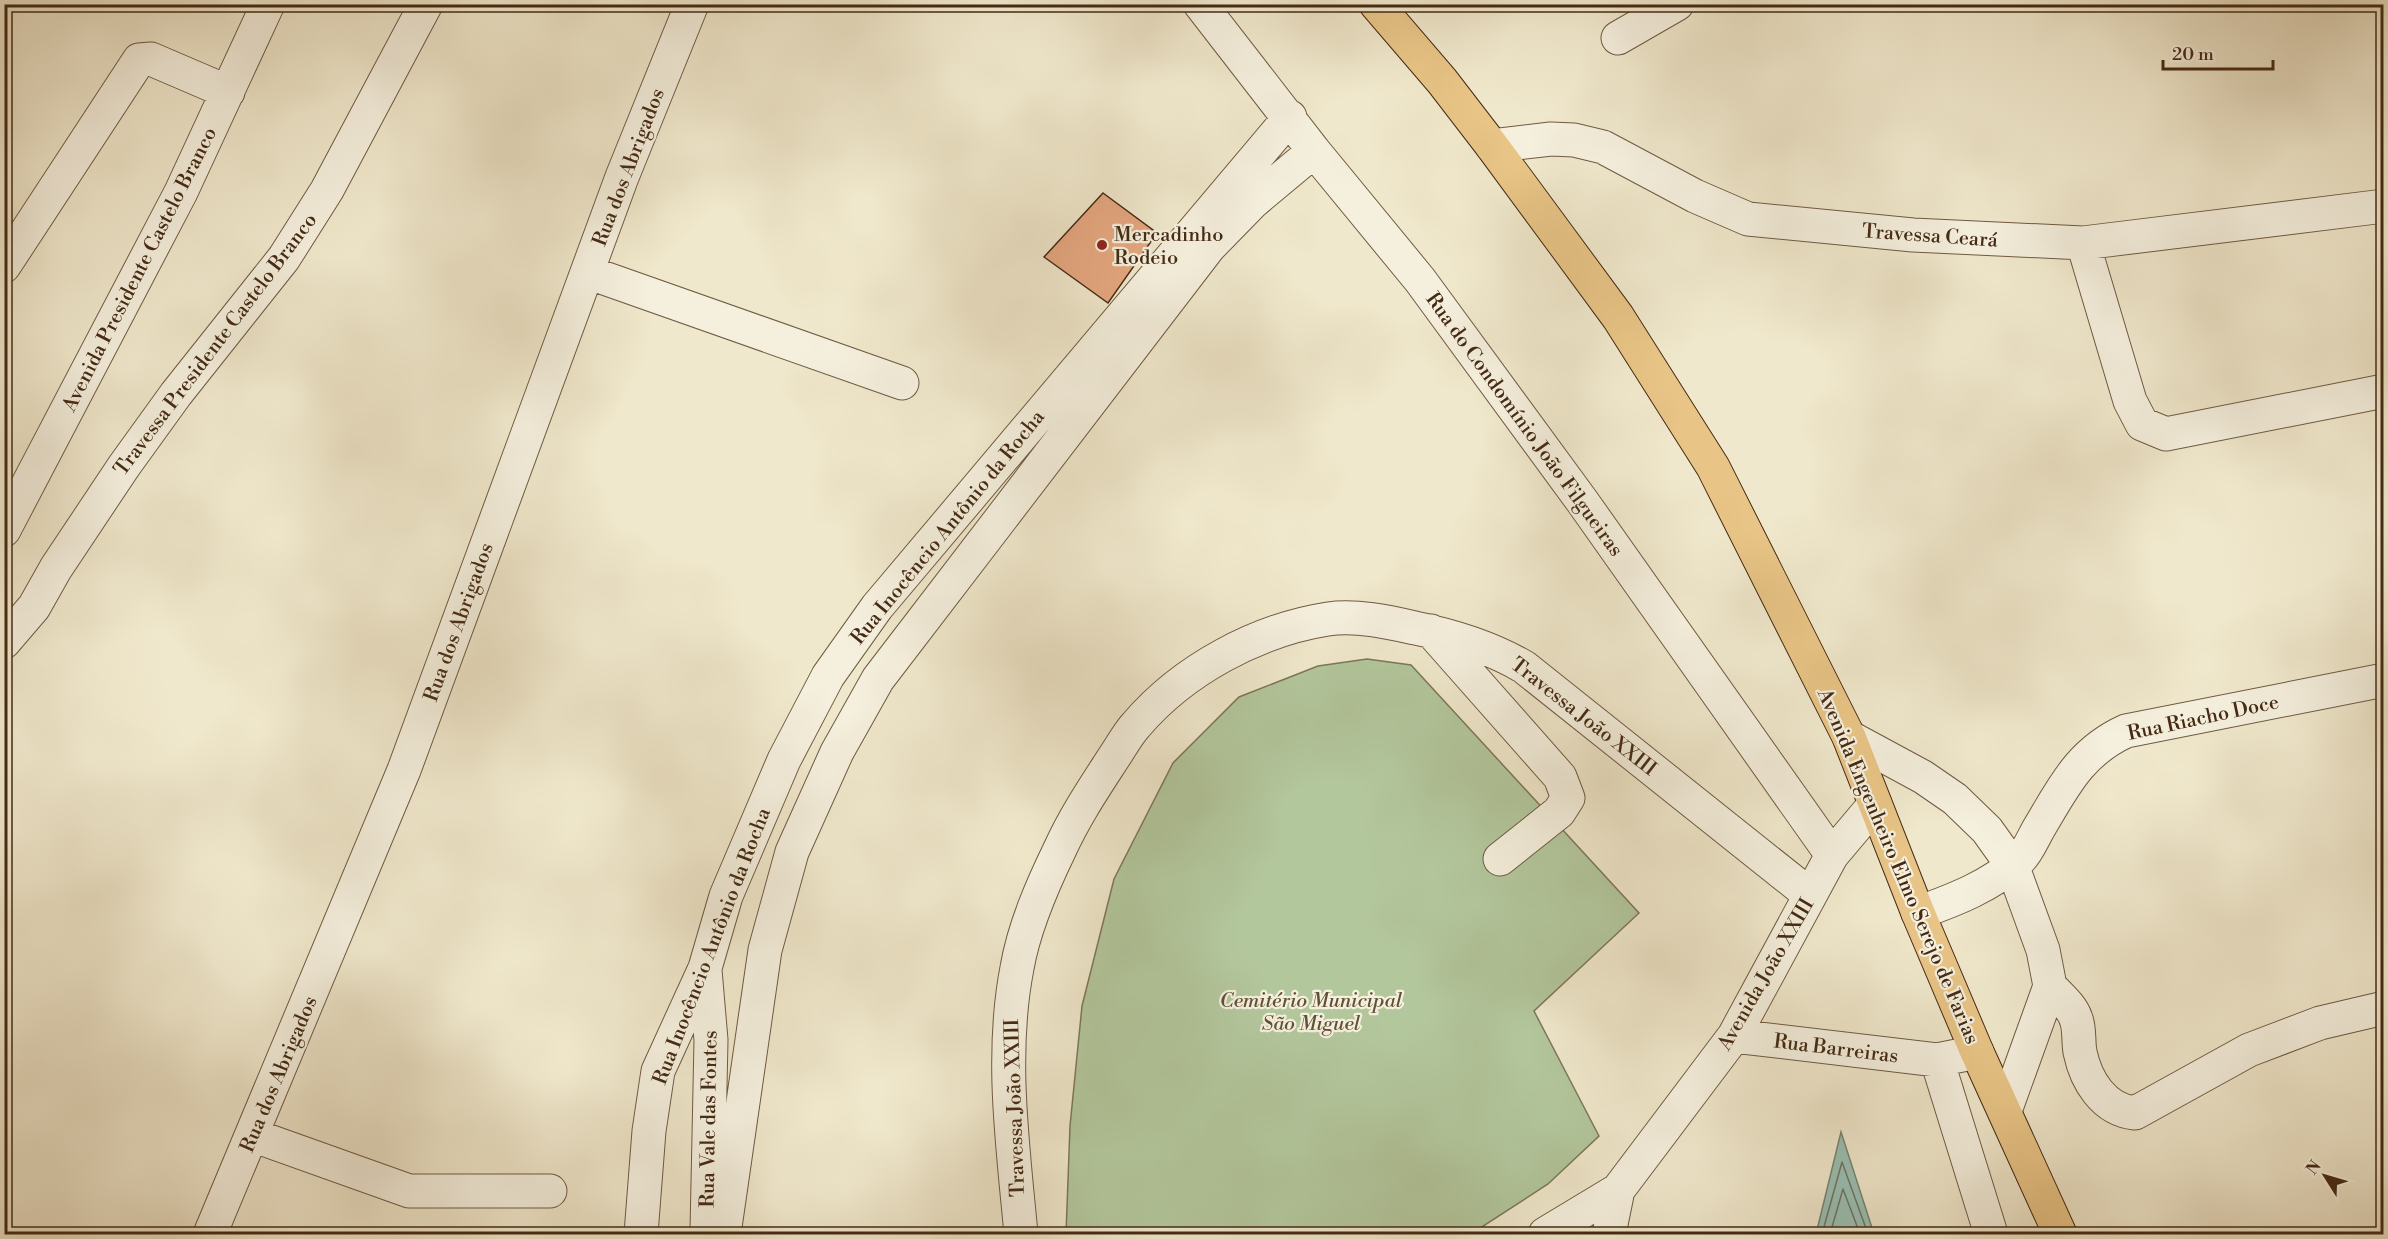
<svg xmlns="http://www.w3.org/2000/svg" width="2388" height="1239" viewBox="0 0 2388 1239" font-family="'Libre Bodoni',serif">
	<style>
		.green { fill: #b3c79d; stroke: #7c7858; stroke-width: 1.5 }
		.water { fill: #9ac0b4; stroke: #788474; stroke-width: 1.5 }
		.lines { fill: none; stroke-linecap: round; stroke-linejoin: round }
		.shore { stroke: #6f7564; stroke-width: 1.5 }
		.building { fill: #e5a77f; stroke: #442a14; stroke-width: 1.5 }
		.minor-casing { stroke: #6f5a42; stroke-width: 35 }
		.major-casing { stroke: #442a14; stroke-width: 35 }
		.minor { stroke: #f5f0de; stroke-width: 33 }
		.major { stroke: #e8c486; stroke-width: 33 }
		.poi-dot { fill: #8f2418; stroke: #f5f0de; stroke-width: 2 }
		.labels { text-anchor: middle; stroke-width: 4.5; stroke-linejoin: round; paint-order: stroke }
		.street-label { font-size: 20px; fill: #442a14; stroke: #f5f0de }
		.poi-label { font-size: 20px; fill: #442a14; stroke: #f5f0de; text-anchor: start }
		.park-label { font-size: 20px; font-style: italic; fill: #605136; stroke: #f5f0de }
	</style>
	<rect width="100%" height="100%" fill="#f0e8cc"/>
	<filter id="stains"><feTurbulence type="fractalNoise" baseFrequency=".00333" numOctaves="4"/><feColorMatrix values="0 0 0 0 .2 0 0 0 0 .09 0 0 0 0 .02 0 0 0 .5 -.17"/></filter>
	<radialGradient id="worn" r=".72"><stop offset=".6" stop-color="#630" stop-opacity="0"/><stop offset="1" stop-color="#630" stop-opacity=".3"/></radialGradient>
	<path class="green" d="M1367 659 1411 665 1639 913 1534 1011 1599 1136 1548 1184 1471 1234H1066L1070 1126 1082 1006 1114 879 1173 763 1239 697 1318 666Z"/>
	<path class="water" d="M1841 1132 1874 1234H1816Z"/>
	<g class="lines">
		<path class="shore" d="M1822 1234 1842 1162 1868 1234
			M1830 1234 1843 1189 1860 1234"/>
	</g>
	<path class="building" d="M1103 193 1157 233 1108 303 1044 257Z"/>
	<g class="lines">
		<g class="minor-casing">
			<path id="minor" d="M1200 4 1314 151 1420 280 1582 501 1832 855
				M1618 38 1677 4
				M1492 146 1551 139 1574 140 1603 147 1695 196 1748 219 1913 235 2083 243 2384 206
				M2083 243 2130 401 2142 424 2166 434 2384 391
				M4 266 139 60 151 59 228 92
				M587 272 902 383
				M4 530 181 192 268 4
				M1431 631 1560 777 1568 798 1559 812 1500 859
				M4 642 34 607 56 568 124 466 176 394 284 258 327 190 426 4
				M1849 737 1923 777 1955 799 1987 830 2012 865 2043 950 2050 986 2005 1111
				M1918 913C1954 900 1991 886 2019 860 2028 852 2033 838 2039 828 2064 786 2080 752 2126 731L2384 680
				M705 970 711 1040 707 1230
				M2050 986C2059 996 2072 1006 2076 1019 2080 1029 2078 1041 2080 1052 2086 1081 2104 1110 2135 1113L2249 1050 2320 1023 2384 1008
				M1734 1036 1937 1060
				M1977 1052 1937 1060 1991 1234
				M252 1135 409 1191H550
				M210 1234 404 770 622 177 692 4
				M641 1234 649 1131 658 1071 705 968 726 896 784 760 828 676 877 607 1290 117
				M724 1234 765 950 792 852 837 752 878 679 1209 247 1253 202 1314 151
				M1021 1234C1013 1147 1000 1055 1017 968 1024 927 1042 886 1060 849 1075 816 1094 788 1114 757 1121 747 1127 735 1136 725 1183 670 1257 630 1328 619 1357 615 1388 622 1415 628 1454 636 1490 647 1524 667L1810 895
				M1545 1234 1618 1190 1734 1036 1832 855 1875 804
				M1609 1234 1618 1190"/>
		</g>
		<g class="major-casing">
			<path id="major" d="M1376 4 1442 81 1492 146 1618 317 1713 467 1849 737 1918 913 1977 1052 2060 1234"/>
		</g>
		<use href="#minor" class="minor"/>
		<use href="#major" class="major"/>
	</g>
	<circle class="poi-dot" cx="1102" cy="245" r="6"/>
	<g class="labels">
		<g class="street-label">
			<text transform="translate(628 167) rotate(-69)" y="7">Rua dos Abrigados</text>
			<text transform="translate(1930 235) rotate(4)" y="7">Travessa Ceará</text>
			<text transform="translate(139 269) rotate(-63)" y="7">Avenida Presidente Castelo Branco</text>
			<text transform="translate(215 344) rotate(-53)" y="7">Travessa Presidente Castelo Branco</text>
			<text transform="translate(1525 424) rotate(54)" y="7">Rua do Condomínio João Filgueiras</text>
			<text transform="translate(947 527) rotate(-51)" y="7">Rua Inocêncio Antônio da Rocha</text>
			<text transform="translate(458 622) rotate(-70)" y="7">Rua dos Abrigados</text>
			<text transform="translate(1584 716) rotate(38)" y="7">Travessa João XXIII</text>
			<text transform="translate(2203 717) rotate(-12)" y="7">Rua Riacho Doce</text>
			<text transform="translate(1899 866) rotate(67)" y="7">Avenida Engenheiro Elmo Serejo de Farias</text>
			<text transform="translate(711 946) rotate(-69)" y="7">Rua Inocêncio Antônio da Rocha</text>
			<text transform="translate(1765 974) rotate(-60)" y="7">Avenida João XXIII</text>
			<text transform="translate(1836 1048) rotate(7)" y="7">Rua Barreiras</text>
			<text transform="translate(278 1074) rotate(-67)" y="7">Rua dos Abrigados</text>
			<text transform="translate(1014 1108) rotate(-92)" y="7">Travessa João XXIII</text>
			<text transform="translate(708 1119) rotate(-89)" y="7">Rua Vale das Fontes</text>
		</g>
		<g class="poi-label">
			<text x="1114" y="241">Mercadinho<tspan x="1114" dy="23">Rodeio</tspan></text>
		</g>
		<g class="park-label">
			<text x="1311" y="1007">Cemitério Municipal<tspan x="1311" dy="23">São Miguel</tspan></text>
		</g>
	</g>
	<rect width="2388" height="1239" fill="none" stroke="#f0e8cc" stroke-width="24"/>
	<rect x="6" y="6" width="2376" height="1227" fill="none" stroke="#442a14" stroke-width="3"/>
	<rect x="12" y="12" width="2364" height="1215" fill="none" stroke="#442a14" stroke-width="1.5"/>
	<g transform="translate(2325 1176) rotate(307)" stroke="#f5f0de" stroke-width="4.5" paint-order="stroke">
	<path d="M0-4.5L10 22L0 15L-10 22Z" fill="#442a14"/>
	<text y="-9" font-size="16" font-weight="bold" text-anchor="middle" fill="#442a14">N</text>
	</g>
	<path d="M2163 60v9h110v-9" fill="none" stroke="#442a14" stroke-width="3"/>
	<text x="2172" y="60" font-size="18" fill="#442a14" stroke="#f5f0de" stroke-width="4.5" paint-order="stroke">20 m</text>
	<rect width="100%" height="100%" filter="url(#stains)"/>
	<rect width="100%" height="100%" fill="url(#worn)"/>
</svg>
